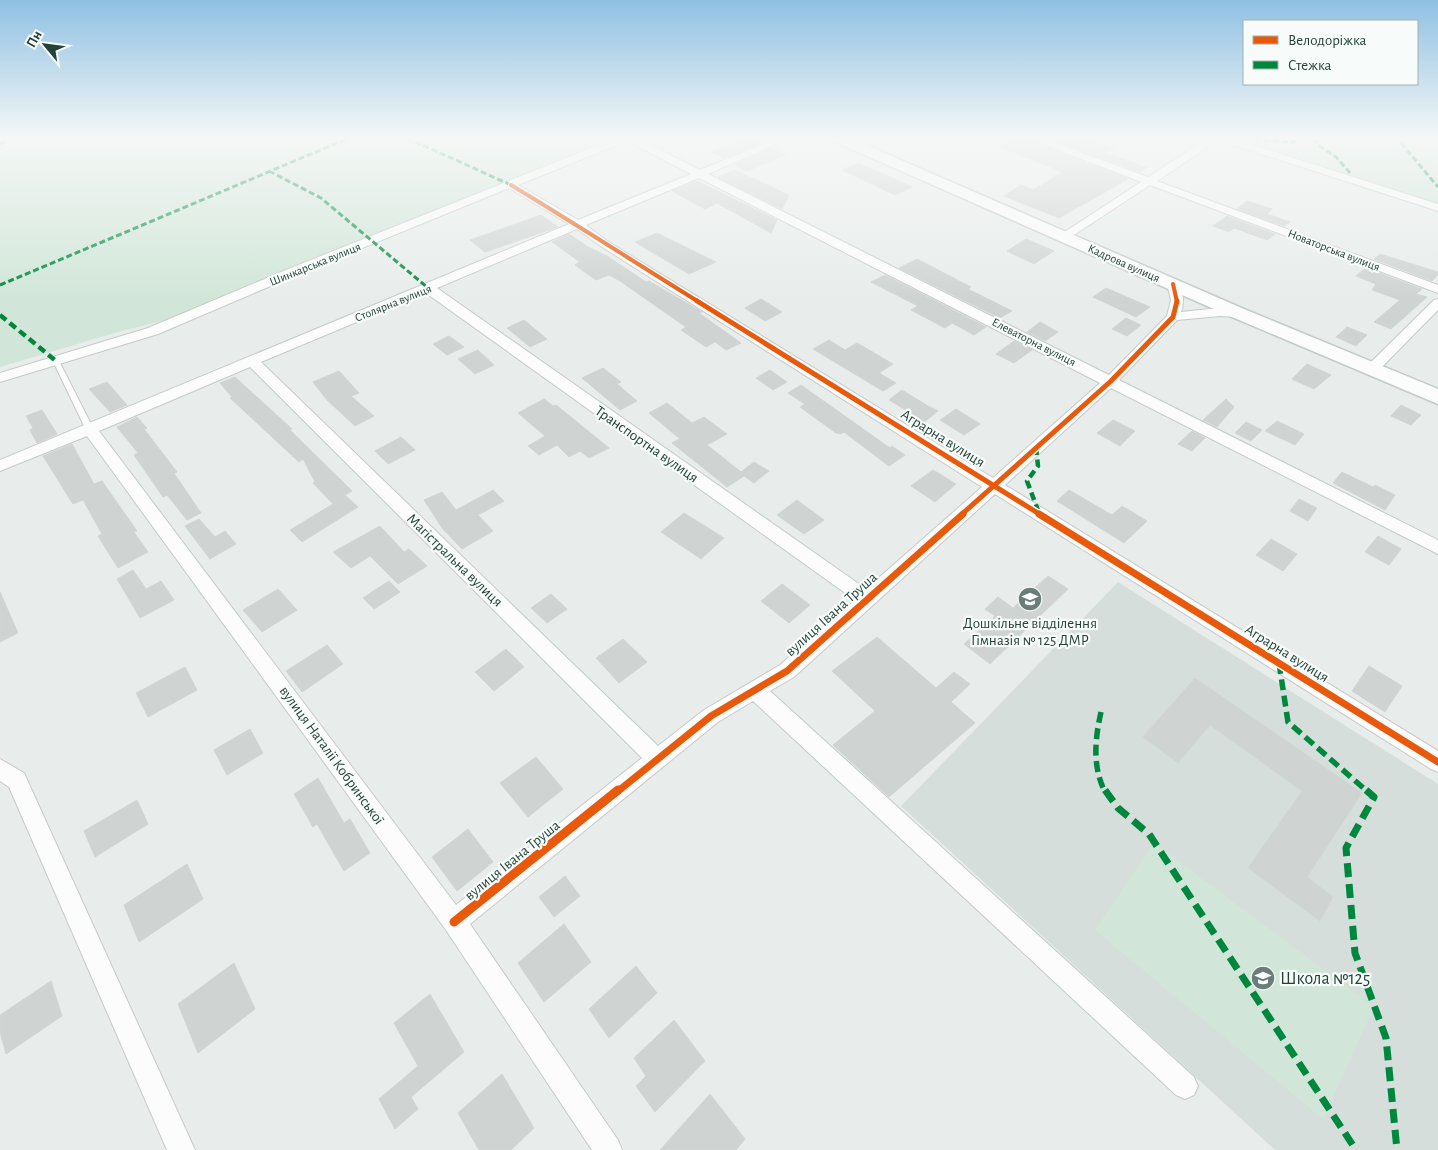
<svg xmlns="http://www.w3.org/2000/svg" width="1438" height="1150" viewBox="0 0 1438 1150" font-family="'Alegreya Sans',sans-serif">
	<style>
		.built { fill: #d6dedb }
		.green { fill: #d1e6d8 }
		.building { fill: #cfd4d2; stroke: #d1d6d4 }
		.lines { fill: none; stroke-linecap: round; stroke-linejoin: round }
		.lane-casing { stroke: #c5cac8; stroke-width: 2 }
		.street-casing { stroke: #c5cac8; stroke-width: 2 }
		.secondary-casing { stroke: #c3cbc8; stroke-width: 3 }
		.lane { fill: #fcfcfc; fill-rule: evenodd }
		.street { fill: #fcfcfc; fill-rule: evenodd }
		.secondary { fill: #fcfcfc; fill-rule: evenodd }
		.quiet-far3 { stroke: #00873e; stroke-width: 3; stroke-dasharray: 6 3; stroke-linecap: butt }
		.quiet-far2 { stroke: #00873e; stroke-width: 4.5; stroke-dasharray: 8 4.5; stroke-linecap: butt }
		.quiet-far1 { stroke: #00873e; stroke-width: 5.5; stroke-dasharray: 11 5.5; stroke-linecap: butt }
		.quiet { stroke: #00873e; stroke-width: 7; stroke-dasharray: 14 7; stroke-linecap: butt }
		.cycleway-far3-casing { stroke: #f7fbf9; stroke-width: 5.5 }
		.cycleway-far2-casing { stroke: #f7fbf9; stroke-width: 8 }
		.cycleway-far1-casing { stroke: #f7fbf9; stroke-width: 10 }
		.cycleway-casing { stroke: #f7fbf9; stroke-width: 12 }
		.cycleway-far3 { stroke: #e8590c; stroke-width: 4 }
		.cycleway-far2 { stroke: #e8590c; stroke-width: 5 }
		.cycleway-far1 { stroke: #e8590c; stroke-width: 7 }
		.cycleway { stroke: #e8590c; stroke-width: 9 }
		.labels { text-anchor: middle; stroke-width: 4.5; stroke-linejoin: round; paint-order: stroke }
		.far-street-label { font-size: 12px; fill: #24423a; stroke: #f7fbf9 }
		.street-label { font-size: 15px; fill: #24423a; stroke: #f7fbf9 }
		.poi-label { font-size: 15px; fill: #24423a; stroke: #f7fbf9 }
		.near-poi-label { font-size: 18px; fill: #24423a; stroke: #f7fbf9; text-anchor: start }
	</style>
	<rect width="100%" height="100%" fill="#e8edeb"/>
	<path class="built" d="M1118 582 1438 784V1150H1275L901 806Z"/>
	<path class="green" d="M0 138H611L512 182 202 311 118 332 0 367Z
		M1235 138H1438V205Z
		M1154 843 1374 1007 1323 1119 1095 930Z"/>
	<path class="building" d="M743 138H749L760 143 724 158 711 152Z
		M1014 138H1026L1128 179 1059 218 1004 196 1021 185 1033 190 1063 172 998 146Z
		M1047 138H1085L1114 148 1107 153 1147 168 1140 172Z
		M771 148 786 155 747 171 735 164Z
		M859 163 912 187 895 195 842 170Z
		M735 170 789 195 782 209 718 177Z
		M697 181 777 220 771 233 717 203 705 209 672 191Z
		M1247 201 1272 209 1267 214 1290 222 1284 226 1237 209Z
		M541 215 558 227 485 252 470 240Z
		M1227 216 1275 234 1267 240 1234 228 1229 232 1213 226Z
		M657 233 716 262 689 274 635 242Z
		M569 234 588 247 607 256 646 282 649 281 702 312 699 313 741 343 726 350 715 342 706 347 681 330 686 327 620 281 609 275 596 280 575 265 580 262 552 242Z
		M1026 239 1054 251 1034 264 1007 251Z
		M1380 254 1438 272V275L1432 281 1374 259Z
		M917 259 971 287 968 289 1012 311 1000 318 899 268Z
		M1365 268 1422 289 1416 294 1427 297 1391 329 1374 322 1400 300 1372 290 1376 284 1356 276Z
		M885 275 986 327 974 335 952 323 945 328 911 310 918 306 871 282Z
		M1106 288 1150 307 1136 317 1093 297Z
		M761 299 782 312 765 321 745 308Z
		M1126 318 1141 325 1127 336 1112 329Z
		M524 320 547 339 530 347 507 328Z
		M1040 322 1058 332 1045 341 1027 332Z
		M1347 327 1367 335 1356 346 1336 337Z
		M449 336 464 347 447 355 433 344Z
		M829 340 845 350 857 343 893 364 879 373 896 383 883 391 813 349Z
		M1014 341 1032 350 1014 363 996 354Z
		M478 350 494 365 475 374 458 359Z
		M1307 364 1331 375 1314 389 1292 379Z
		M603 368 621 382 617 384 637 401 620 410 582 378Z
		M770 370 787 382 773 390 756 378Z
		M339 371 359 393 351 396 374 416 355 426 327 400 313 382Z
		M235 377 292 429 290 430 352 491 345 495 358 507 302 542 290 530 333 504 313 483 315 482 303 459 299 462 230 398 232 397 220 383Z
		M107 382 127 405 110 412 89 389Z
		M801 385 890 448 892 446 905 455 889 466 844 432 841 434 836 433 800 407 805 404 788 393Z
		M902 390 928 406 938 411 923 423 907 413 909 412 889 400Z
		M544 399 553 406 556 405 609 448 589 458 580 451 569 457 557 445 539 455 528 446 545 436 518 413Z
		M1226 399 1234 407 1217 427 1203 420Z
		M667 403 692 423 704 417 727 434 707 445 741 472 754 462 769 471 754 483 744 476 727 487 672 443 680 439 649 413Z
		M1401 405 1421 415 1411 425 1391 416Z
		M956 409 980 424 964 435 940 420Z
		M42 410 57 434 37 443 30 430 33 428 26 416Z
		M137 417 147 428 144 429 177 472 174 473 201 513 187 520 167 495 163 497 134 455 138 453 117 427Z
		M1113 420 1135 431 1120 446 1097 433Z
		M1277 421 1304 434 1295 445 1265 431Z
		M1246 422 1262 430 1251 441 1235 433Z
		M1192 431 1205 438 1192 451 1178 444Z
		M401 437 415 450 388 464 375 451Z
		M72 444 94 484 102 481 137 531 134 532 148 552 118 568 98 536 102 534 83 500 73 504 71 501 43 456Z
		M933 470 956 484 935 502 911 486Z
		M1342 472 1373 487 1375 485 1395 495 1385 510 1333 483Z
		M493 490 504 501 478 515 493 531 462 549 442 528 424 500 442 492 456 510Z
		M1069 490 1112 515 1122 506 1147 521 1124 543 1057 501Z
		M1299 499 1317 508 1308 521 1290 511Z
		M797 500 824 520 804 534 777 515Z
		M684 513 724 538 701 559 661 532Z
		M199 519 215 537 225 531 236 544 210 559 185 526Z
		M380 526 404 552 409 549 427 566 398 584 370 556 351 568 333 552Z
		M1378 536 1401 549 1389 565 1365 552Z
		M1271 539 1297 554 1283 571 1256 555Z
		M133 570 146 589 161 581 174 600 140 618 117 579Z
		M1048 576 1068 589 990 664 964 644 995 616 985 609 998 597 1013 608Z
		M389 581 400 592 374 609 363 598Z
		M782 584 810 605 789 623 761 601Z
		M278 589 297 610 262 632 243 610Z
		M0 592 18 633 0 642Z
		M551 594 567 609 547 623 531 608Z
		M877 637 936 688 954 672 970 684 951 702 975 723 889 797 833 745 875 711 832 671Z
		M623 639 647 662 619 683 596 658Z
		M327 645 343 664 302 692 286 671Z
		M506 649 524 667 494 691 475 672Z
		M1369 666 1402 686 1385 712 1352 691Z
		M185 667 197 690 148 717 136 693Z
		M1195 678 1362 793 1307 877 1333 897 1320 921 1248 868 1302 791 1210 725 1178 763 1143 737Z
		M250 729 263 753 227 775 214 750Z
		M536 757 563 789 528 817 500 783Z
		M318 778 344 823 350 819 370 853 344 871 317 824 313 827 294 794Z
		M137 800 148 824 95 857 84 831Z
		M468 829 493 862 457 891 432 857Z
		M187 864 203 899 139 942 124 905Z
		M565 876 580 896 554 917 539 897Z
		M564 924 591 962 544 1002 518 963Z
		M234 963 255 1009 198 1053 178 1004Z
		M636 966 657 993 609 1038 589 1009Z
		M51 981 62 1016 6 1054 0 1032V1015Z
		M430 994 464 1052 411 1097 418 1109 395 1129 379 1099 418 1066 394 1023Z
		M674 1020 705 1061 655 1112 636 1086 646 1076 634 1058Z
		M502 1074 534 1128 511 1150H479L458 1113Z
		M710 1094 745 1139 736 1150H660Z"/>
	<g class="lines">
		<g class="lane-casing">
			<path id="lane" d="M56 359 59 361 93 428 92 430H89L85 428 53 361Z"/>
		</g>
		<g class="street-casing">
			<path id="street" d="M616 138H637L700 170 777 138H790L708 174 1109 375 1167 316 1171 300 1167 284 1169 281H1177C1183 291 1185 301 1181 312L1220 308 1243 310 1244 313 1238 317 1220 316 1177 320 1119 380 1438 540V554L1111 388 1005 485 1438 751V772L1431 769 995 494 794 677 770 691 1194 1077 1198 1086 1194 1095 1185 1099 1176 1095 753 701 718 722 470 924 618 1140 622 1150H592L446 930 87 436 0 471V460L569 224 509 188 294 276 158 334 0 382V373L148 328 286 270ZM627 141 691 174 578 220 518 185ZM699 178 1100 383 993 478 607 241 586 225ZM577 229 599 245 982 487 866 589 437 288ZM426 293 855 600 780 665 704 710 658 746 261 362ZM250 367 642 758 456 905 99 431Z
				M1028 138H1042L1148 177 1208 138H1231L1438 204V211L1218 140 1157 181 1438 285V293L1150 185 1068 239H1060L1058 237 1060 235 1141 182Z
				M1438 299V310L1377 372H1367L1365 369 1367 366 1434 300Z
				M0 759 24 773 195 1150H167L9 787 0 781Z"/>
		</g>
		<g class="secondary-casing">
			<path id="secondary" d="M831 138H850L1244 309 1438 389V404L1232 317 833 141Z"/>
		</g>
		<use href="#lane" class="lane"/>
		<use href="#street" class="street"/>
		<use href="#secondary" class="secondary"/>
		<path class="quiet-far3" d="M407 138 511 185
			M1237 138 1294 142 1302 138
			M1314 138 1318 145 1336 157 1352 175
			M1401 143 1438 187
			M0 144 10 138
			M269 171 321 198 428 288
			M0 285 349 138"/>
		<path class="quiet-far2" d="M0 315 56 361
			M1036 447 1038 466 1027 481 1039 513"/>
		<path class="quiet-far1" d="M1279 663 1288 722 1368 792
			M1101 712C1095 739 1092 766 1105 792"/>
		<path class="quiet" d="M1105 790 1118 808 1149 834 1356 1150
			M1366 790 1374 797 1346 848 1355 953 1386 1038 1397 1150"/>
		<g class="cycleway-far3-casing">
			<path id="cycleway-far3" d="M511 185C574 223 636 263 699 302
				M1173 284 1177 302"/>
		</g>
		<g class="cycleway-far2-casing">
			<path id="cycleway-far2" d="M697 301 1041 515
				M961 515 1111 381 1173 317 1177 301"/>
		</g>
		<g class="cycleway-far1-casing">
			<path id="cycleway-far1" d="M1039 514 1438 762
				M617 792 711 716 787 671 963 514"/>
		</g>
		<g class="cycleway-casing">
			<path id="cycleway" d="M454 922 618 790"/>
		</g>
		<use href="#cycleway-far3" class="cycleway-far3"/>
		<use href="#cycleway-far2" class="cycleway-far2"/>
		<use href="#cycleway-far1" class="cycleway-far1"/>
		<use href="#cycleway" class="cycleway"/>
	</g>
	<linearGradient id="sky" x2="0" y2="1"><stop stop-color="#8fc1e3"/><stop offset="0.46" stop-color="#f5f7f6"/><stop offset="1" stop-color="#f5f7f6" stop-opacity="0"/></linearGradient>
	<rect width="1438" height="299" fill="url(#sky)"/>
	<defs>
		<g id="school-disc" transform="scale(1.25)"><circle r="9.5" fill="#697e78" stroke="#f7fbf9"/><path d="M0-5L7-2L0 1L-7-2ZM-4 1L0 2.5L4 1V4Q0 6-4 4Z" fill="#fff"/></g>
	</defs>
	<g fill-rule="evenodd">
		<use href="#school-disc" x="1030" y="599"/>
		<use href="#school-disc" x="1263" y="978"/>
	</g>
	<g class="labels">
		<g class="far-street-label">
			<text transform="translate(1334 250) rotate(21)" y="4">Новаторська вулиця</text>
			<text transform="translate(1124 263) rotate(24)" y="4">Кадрова вулиця</text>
			<text transform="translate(315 264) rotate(-22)" y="4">Шинкарська вулиця</text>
			<text transform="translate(393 303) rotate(-22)" y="4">Столярна вулиця</text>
			<text transform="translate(1034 342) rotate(27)" y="4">Елеваторна вулиця</text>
		</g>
		<g class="street-label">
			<text transform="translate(943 438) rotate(32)" y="5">Аграрна вулиця</text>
			<text transform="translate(647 444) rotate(35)" y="5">Транспортна вулиця</text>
			<text transform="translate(455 560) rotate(44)" y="5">Магістральна вулиця</text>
			<text transform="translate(831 614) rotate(-42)" y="5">вулиця Івана Труша</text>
			<text transform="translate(1287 653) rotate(32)" y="5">Аграрна вулиця</text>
			<text transform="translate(332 755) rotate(54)" y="5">вулиця Наталії Кобринської</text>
			<text transform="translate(512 860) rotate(-39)" y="5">вулиця Івана Труша</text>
		</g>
		<g class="poi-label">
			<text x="1030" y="628">Дошкільне відділення<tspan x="1030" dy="17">Гімназія № 125 ДМР</tspan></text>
		</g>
		<g class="near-poi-label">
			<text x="1280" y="984">Школа №125</text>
		</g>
	</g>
	<rect x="1243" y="20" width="175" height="65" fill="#f7fbf9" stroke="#a3b1ad"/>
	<rect x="1253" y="36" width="25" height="8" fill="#e8590c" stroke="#a3b1ad"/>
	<text x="1288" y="45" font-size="15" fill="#24423a">Велодоріжка</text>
	<rect x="1253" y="61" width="25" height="8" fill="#00873e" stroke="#a3b1ad"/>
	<text x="1288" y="70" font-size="15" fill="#24423a">Стежка</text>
	<g transform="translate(45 45) rotate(299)" stroke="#f7fbf9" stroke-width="4" paint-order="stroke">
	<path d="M0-4L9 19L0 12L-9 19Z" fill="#24423a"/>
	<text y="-8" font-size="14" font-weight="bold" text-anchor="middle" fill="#24423a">Пн</text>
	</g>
</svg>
